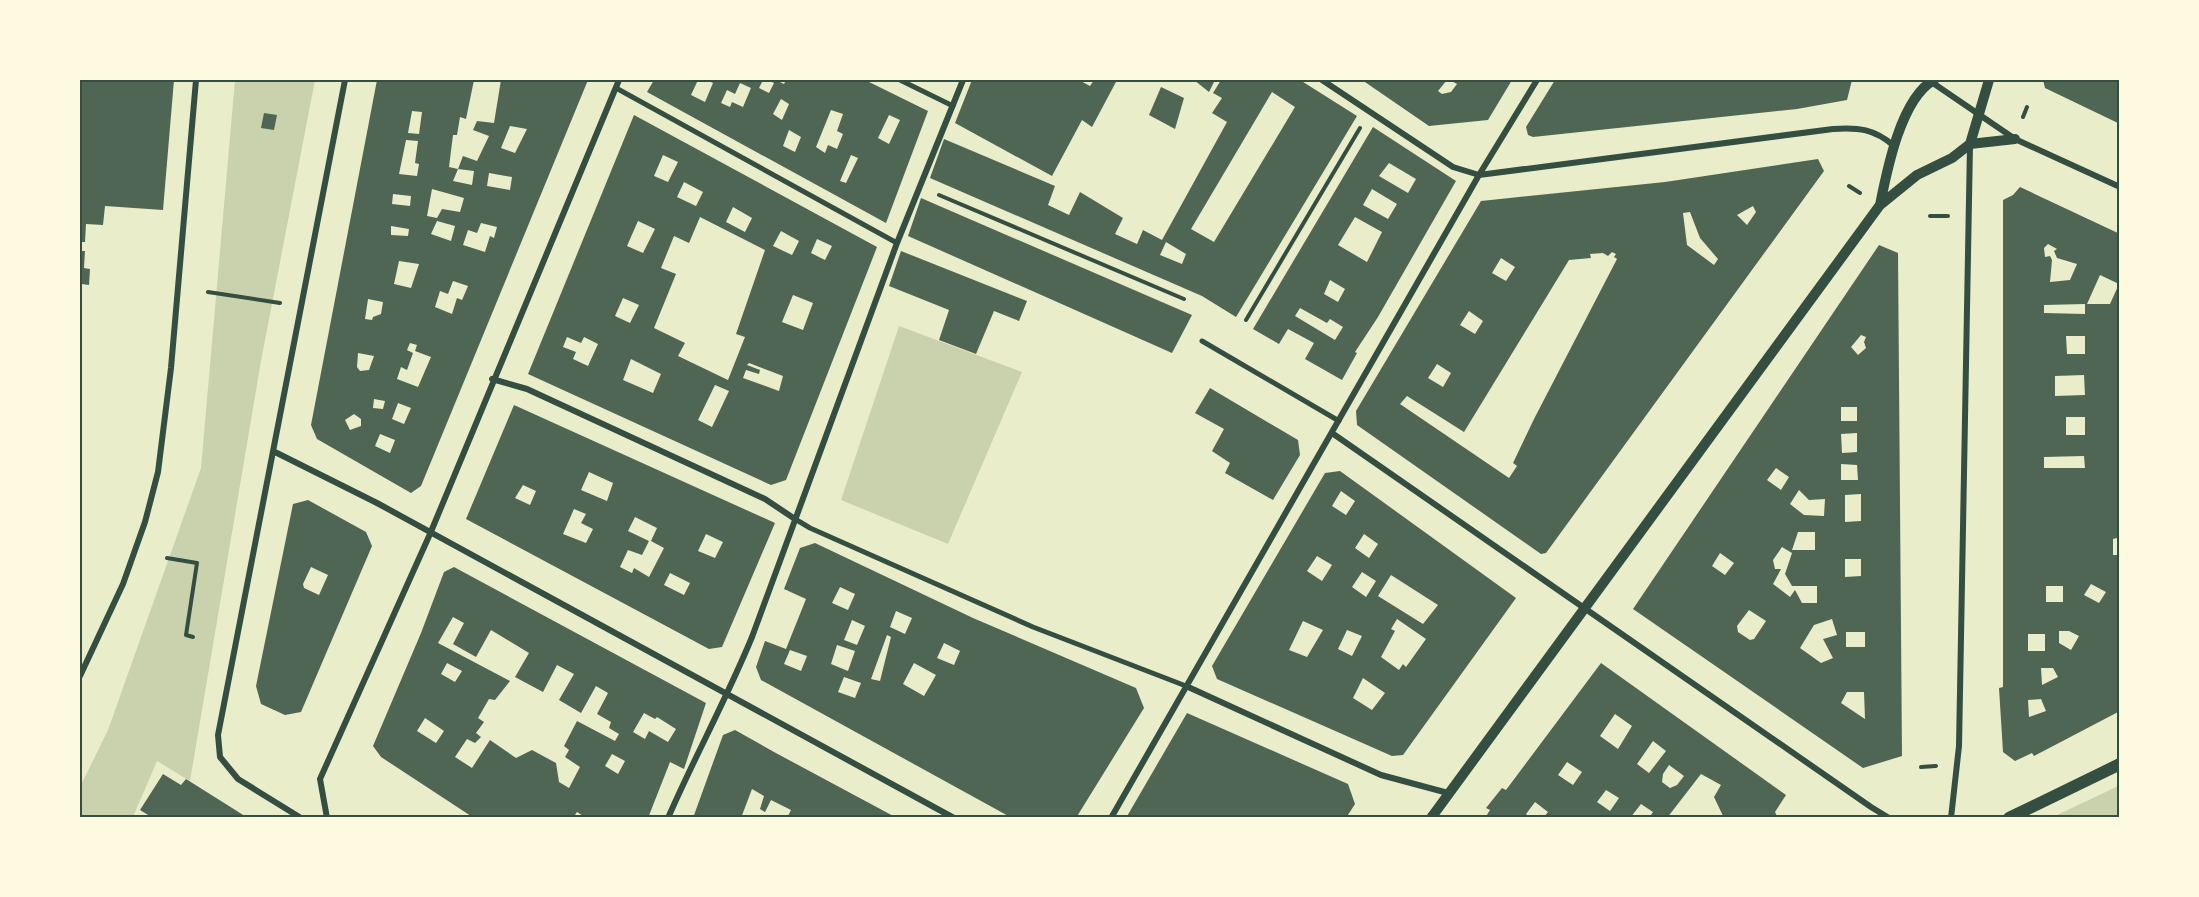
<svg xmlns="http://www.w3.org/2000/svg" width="2199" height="897" viewBox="0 0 2199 897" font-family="Jost,sans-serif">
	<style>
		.green { fill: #cad2ad }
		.building { fill: #4f6655; fill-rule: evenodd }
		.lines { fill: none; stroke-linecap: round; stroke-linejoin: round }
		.path { stroke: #344e41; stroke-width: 4 }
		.pedestrian { stroke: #344e41; stroke-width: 5 }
		.minor { stroke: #344e41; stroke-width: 6 }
		.tertiary { stroke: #344e41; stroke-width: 10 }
		.secondary { stroke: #344e41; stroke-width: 12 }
		.neatline { fill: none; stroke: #344e41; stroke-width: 2 }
	</style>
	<rect width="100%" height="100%" fill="#e9edc9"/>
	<path class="green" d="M235 80H315L261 361 190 781 157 761 133 817H80V787L108 730 201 468Z
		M899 326 1022 372 948 544 841 500Z
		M2119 785V817H2053L2114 788Z"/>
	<path class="building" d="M80 80H174L163 210 105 206 103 225 86 224 85 242H82L81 249Z
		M377 80H474L466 119 460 117 457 135H453L449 167 458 169 453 181 472 185 474 171 458 169 463 156 477 161 489 136 473 130 477 121 494 123 501 80H588L421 486 411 493 317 439 311 425ZM412 111 422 112 419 134 408 133ZM510 126 527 129 515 153 501 148ZM406 140 418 141 415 163 419 164 417 176 399 174ZM489 173 512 177 510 190 487 186ZM432 189 464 198 460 212 442 209 437 218 427 216ZM393 194 411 196 410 206 392 204ZM437 221 455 226 451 241 431 234ZM481 223 497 227 494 238 490 236 485 252 463 245 468 230 477 233ZM391 226 409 229 408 236 391 235ZM399 261 419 264 411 288 394 284ZM453 281 468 286 462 300 457 298 452 314 435 307 440 291 448 294ZM368 299 383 302 381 314 373 317 372 320 365 319ZM410 343 417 345 415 351 431 357 418 387 397 379 401 367 407 370 413 353 407 350ZM358 353 374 356 369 370 360 371 357 367ZM374 399 385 401 383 409 373 408ZM398 403 411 408 404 424 392 419ZM354 414 361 419V426L350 430 345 420ZM380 434 395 440 390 453 375 446Z
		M654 80H698L691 95 705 102 713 83 707 80H763L759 88 769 93 774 83 768 80H776L784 84 786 80H865L928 111 886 223 647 92ZM740 83 751 88 743 107 732 102 730 107 721 103 727 90 735 94ZM781 99 789 104 782 120 773 114ZM831 110 843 114 837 131 843 134 837 149 828 145 825 153 816 147ZM889 115 900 120 889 144 878 138ZM789 130 801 137 795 152 783 146ZM851 155 858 158 846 183 840 181Z
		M972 80H1079L1090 86 1094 80H1117L1092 127 1082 120 1052 176 955 123Z
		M1194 80H1215L1209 92Z
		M1221 80H1300L1357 116 1236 317 1202 296 930 178 944 139 1055 186 1048 205 1069 215 1080 192 1123 218 1115 234 1137 244 1143 230 1162 240 1227 122 1212 113 1222 98 1213 93ZM1272 92 1295 107 1214 242 1191 229ZM1166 242 1186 254 1182 264 1160 255Z
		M1362 80H1447L1438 91 1442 94 1451 92 1457 84 1450 80H1512L1488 120 1429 126Z
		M1555 80H1852L1847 100 1797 109 1533 137 1528 135 1526 127Z
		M2043 80H2120V124L2045 88Z
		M1161 87 1184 98 1175 129 1149 115Z
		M264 113 277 115 274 130 261 128Z
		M634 115 877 247 786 480 771 485 528 374ZM663 155 678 162 668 182 654 176ZM684 182 703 192 696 206 677 197ZM733 207 752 218 745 232 726 222ZM700 217 765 250 736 334 745 337 728 380 678 356 685 343 654 328 676 274 661 268 674 236 689 243ZM638 221 655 229 643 253 627 246ZM781 231 799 241 792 255 773 246ZM817 239 832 246 825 260 811 253ZM793 295 813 303 803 330 782 322ZM623 298 639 305 630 323 615 316ZM567 337 581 343 584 337 598 344 588 366 573 359 576 352 563 347ZM631 359 661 374 653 393 623 380ZM749 363 783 376 779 391 743 378 746 370 759 374 760 370 747 365ZM715 385 729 391 712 427 698 420Z
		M1373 127 1456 181 1378 317 1355 352 1357 353 1342 380 1305 359 1314 343 1288 329 1279 344 1253 329ZM1389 163 1416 179 1408 193 1379 176ZM1372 189 1397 204 1388 219 1363 205ZM1355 217 1382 232 1367 262 1338 245ZM1330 280 1345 289 1338 302 1324 294ZM1300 308 1327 323 1330 319 1343 327 1335 340 1295 316Z
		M1818 159 1824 171 1546 553 1541 554 1357 425 1356 411 1481 201 1665 182ZM1753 206 1756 212 1747 225 1737 215ZM1690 212 1700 238 1718 259 1714 265 1687 245 1683 213ZM1612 252 1616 254 1614 257 1617 259 1534 419 1513 463 1517 466 1509 478 1400 404 1407 396 1464 432 1569 260 1591 258 1590 254 1603 253 1608 256ZM1501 258 1515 267 1506 281 1492 273ZM1469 311 1483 321 1475 334 1460 325ZM1437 364 1451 373 1443 387 1428 378Z
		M2020 187 2120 234V521H2117V538L2113 539V555H2117L2118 571 2120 569V711L2034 756 2032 753 2015 761 2003 752 1999 688 2003 687V200L2013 195ZM2048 244 2057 249 2054 251 2057 258 2077 264 2070 280 2050 282 2052 260 2050 256 2045 257 2044 248ZM2100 275 2119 284 2110 304H2087ZM2085 304V314L2044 313V305ZM2066 336H2085V354H2067ZM2084 375 2085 395 2055 396V376ZM2066 417H2085V435H2066ZM2084 456 2085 468H2044V457ZM2091 584 2106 592 2099 603 2084 595ZM2046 586H2063V602H2046ZM2059 631H2069L2079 636 2071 650 2059 643ZM2028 634H2045V651H2028ZM2041 668H2053L2058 677 2042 685ZM2041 699 2046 711 2029 717 2028 700Z
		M921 198 1192 315 1172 353 908 236Z
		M1879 245 1898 253 1902 756 1863 768 1633 609ZM1861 335 1866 337 1864 342 1866 348 1858 355 1851 347ZM1841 407H1857V421H1841ZM1857 433V452L1842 453 1841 434ZM1841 464 1857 465 1858 480H1841ZM1776 468 1789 477 1781 490 1767 480ZM1799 490 1809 500 1825 499 1824 516 1804 515 1790 504ZM1861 494V521L1845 522V495ZM1798 532H1815V550H1792ZM1782 547 1792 553 1785 574 1792 586H1817V603H1802L1795 590 1790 597 1773 584 1781 569H1775L1773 560ZM1720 553 1734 563 1725 575 1712 566ZM1845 559H1861V576L1845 577ZM1749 610 1766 621 1754 639 1750 640 1738 632 1737 626ZM1832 619 1837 635 1823 639 1833 658 1821 663 1800 648 1814 625ZM1846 632H1865V647H1846ZM1847 692H1864L1865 719 1841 703Z
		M80 251H85L84 268 90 269 89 285 82 284 81 300Z
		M901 251 1027 301 1019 321 994 311 976 354 939 340 949 310 889 286Z
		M1210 388 1298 440 1300 455 1273 500 1225 473 1230 463 1212 451 1224 429 1195 413Z
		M514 405 775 523 722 647 709 649 466 519ZM589 472 613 483 607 501 581 490ZM523 485 536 491 530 505 515 498ZM574 509 586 514 581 523 593 529 586 543 563 534ZM635 517 657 528 651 541 664 548 649 577 634 568 632 573 620 567 628 550 642 555 649 541 628 531ZM706 534 723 542 715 558 698 551ZM670 573 690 583 684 595 664 585Z
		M1340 471 1516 598 1403 755 1392 756 1217 679 1212 666 1325 473ZM1341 491 1355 501 1346 515 1332 506ZM1364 534 1378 544 1369 558 1355 548ZM1317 556 1332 565 1322 581 1307 571ZM1362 572 1376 581 1366 597 1352 587ZM1391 575 1438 605 1423 624 1378 596ZM1397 619 1426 639 1406 667 1403 664 1399 670 1381 657 1395 631 1391 629ZM1303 621 1323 630 1307 657 1289 650ZM1347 630 1362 636 1352 656 1338 649ZM1363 678 1385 693 1372 710 1353 698Z
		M308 500 366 532 372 546 301 712 285 715 261 704 256 686 293 504ZM311 567 328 575 319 595 304 588 303 584Z
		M815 543 973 618 1136 688 1144 708 1076 818H1012L761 680 756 667 765 641 786 649 806 599 784 589 800 548ZM840 587 855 594 848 610 832 603ZM896 611 912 618 905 634 890 627ZM852 620 865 626 857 645 844 640ZM887 635 891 637 880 681 871 679ZM944 643 960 651 954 665 937 658ZM837 645 855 651 848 671 831 664ZM790 650 807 656 801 671 784 664ZM914 663 936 675 924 696 903 684ZM844 677 861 683 855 698 838 692Z
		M454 567 706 703 684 769 670 762 648 818H586L577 812 573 818H474L381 757 373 746 421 633 444 572ZM453 617 464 623 453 644 476 657 491 630 529 653 515 677 543 692 557 665 574 674 559 700 581 713 596 686 608 693 597 714 611 722 609 728 619 734 615 741 577 721 564 746 569 750 565 757 580 767 569 788 559 782 556 763 532 750 516 758 490 740 472 768 455 757 467 739 475 743 481 737 476 733 484 722 478 718 489 699 495 700 510 681 438 643ZM447 663 462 671 455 682 441 674ZM644 713 655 719 657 717 676 729 668 742 649 731 645 739 633 732ZM425 718 444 731 436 743 417 731ZM612 754 625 761 618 774 605 766Z
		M1601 663 1786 795 1775 812 1778 818H1724L1714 797 1721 785 1701 774 1667 818H1649L1653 812 1641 804 1630 818H1543L1548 812 1535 802 1526 814 1530 818H1485L1490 810 1486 808 1502 788 1506 790ZM1615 714 1632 726 1618 749 1600 736ZM1653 741 1666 751 1649 773 1637 764ZM1567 762 1582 772 1573 785 1558 775ZM1669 765 1684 776 1677 785 1670 788 1662 782 1663 774ZM1606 790 1619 798 1610 811 1597 802Z
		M1187 713 1348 784 1355 804 1346 818H1126Z
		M735 730 774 752 897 818H787L791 810 771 800 765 812 760 809 764 796 752 789 741 818H693L723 735Z
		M163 774 181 785 186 779 248 818H153L140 810Z"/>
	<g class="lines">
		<path class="path" d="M2023 117 2027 107
			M1849 186 1860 193
			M939 195 1184 299
			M1930 216H1948
			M208 292 280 303
			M1246 320 1360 128
			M167 558 197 563 186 635 193 637
			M1921 767 1936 766"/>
		<path class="pedestrian" d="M900 80 953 106
			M616 88 897 243
			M1202 341 1339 421
			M795 519 810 528 1033 627 1186 686"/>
		<path class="minor" d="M1322 80 1453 167 1479 175 1833 129C1858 127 1875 129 1894 146
			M1930 81 2015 139 2120 187
			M492 379 527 389 765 499 795 519
			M1332 433 1871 807 1889 818
			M273 451 377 503 954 818
			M80 676 123 584 145 522 158 472 171 368 196 80
			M1186 686 1381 775 1448 793
			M301 818 238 779 220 757 218 735 345 80
			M327 818 320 779 430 534 619 80
			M668 818C695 756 727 698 752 637L897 243 963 80
			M1111 818 1479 175 1537 80
			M1951 818 1959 746 1970 145"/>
		<path class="tertiary" d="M1970 144 2015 139
			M1880 205C1887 170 1901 98 1934 80
			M1431 818 1880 205 1917 175 1952 158 1970 144 1989 80"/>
		<path class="secondary" d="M2009 818 2120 764"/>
	</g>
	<rect width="2199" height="897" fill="none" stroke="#fefae0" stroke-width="162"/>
	<rect x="81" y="81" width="2037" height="735" class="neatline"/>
</svg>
